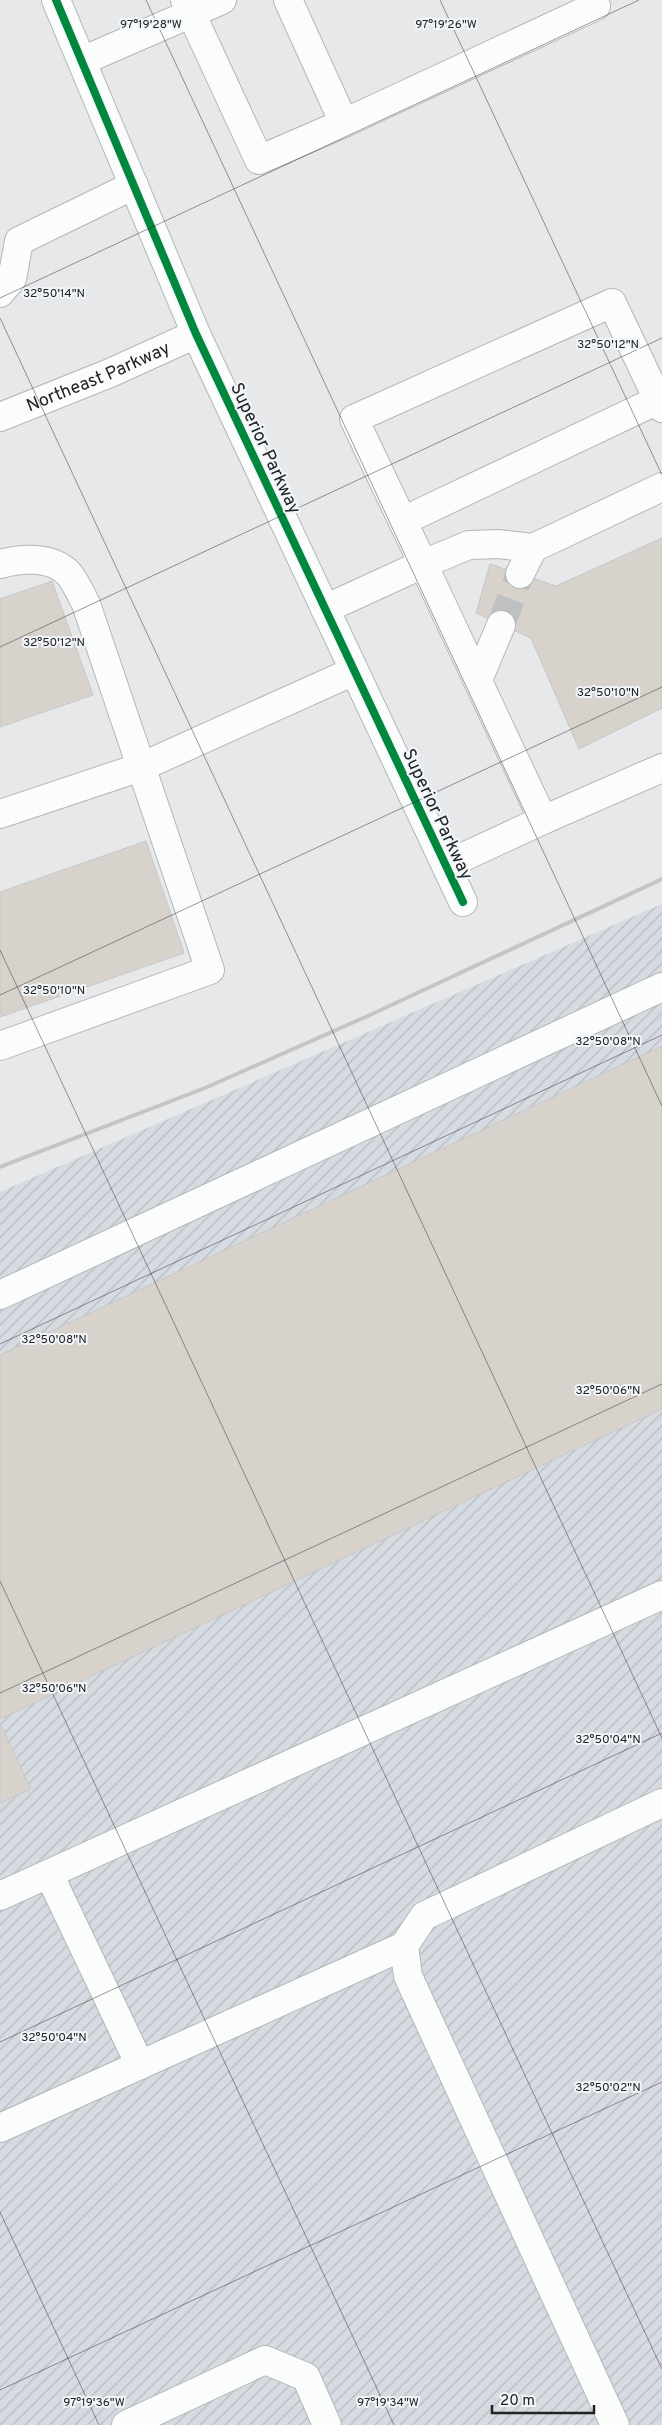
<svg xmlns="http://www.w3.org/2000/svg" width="662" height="2425" viewBox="0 0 662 2425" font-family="Overpass,sans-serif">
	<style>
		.industrial { fill: url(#industrial-furrows) }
		.building { fill: #d8d2cd; stroke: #c7c6c7 }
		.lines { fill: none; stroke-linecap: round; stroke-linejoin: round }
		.minor-tunnel { stroke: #bfc0c2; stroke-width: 28; stroke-dasharray: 28 14; stroke-linecap: butt }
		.minor-casing { stroke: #b4b6b8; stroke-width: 30 }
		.minor { stroke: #fbfcfc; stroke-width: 28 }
		.rail { stroke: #c5c5c6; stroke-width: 4 }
		.cycleway-casing { stroke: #f2f5f9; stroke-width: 11 }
		.cycleway { stroke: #00873e; stroke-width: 8 }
		.ticks { fill: none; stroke: #212224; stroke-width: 1; stroke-opacity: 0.45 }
		.labels { text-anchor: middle; stroke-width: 4; stroke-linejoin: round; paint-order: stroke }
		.street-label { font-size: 18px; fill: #212224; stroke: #f2f5f9 }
		.ticks-label { font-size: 12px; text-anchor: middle; fill: #212224; stroke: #f2f5f9; stroke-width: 4; stroke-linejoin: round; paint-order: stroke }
	</style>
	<defs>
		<pattern id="industrial-furrows" width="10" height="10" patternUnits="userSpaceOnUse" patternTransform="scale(1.25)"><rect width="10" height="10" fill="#d5dbe1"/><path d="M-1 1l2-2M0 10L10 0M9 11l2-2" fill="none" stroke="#b7bcc1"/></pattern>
	</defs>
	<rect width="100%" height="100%" fill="#e6e8ea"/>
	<path class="industrial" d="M662 904V2425H0V1192Z"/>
	<path class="building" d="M662 538V708L579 749 531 638 476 613 490 564 556 586Z
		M52 581 93 695 0 727V599Z
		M146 841 184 953 0 1017V892Z
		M662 1046V1409L0 1719V1355Z
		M0 1723 31 1789 0 1803Z"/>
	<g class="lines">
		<path class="minor-tunnel" d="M501 625 520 574"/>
		<g class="minor-casing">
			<g id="minor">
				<path d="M56 0 196 334 463 902"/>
				<path d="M185 0 259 160 344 123"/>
				<path d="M288 0 344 123 596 6 594 0"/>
				<path d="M82 61 222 0"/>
				<path d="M0 293 12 279 19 241 134 185"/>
				<path id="s1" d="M0 417 110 373 196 334"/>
				<path d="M403 521 658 400"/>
				<path d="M533 548 498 544 469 545 423 564 354 419 612 303 662 408"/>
				<path d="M0 564C21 558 51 556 68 573 75 581 81 594 86 604L210 970 0 1046"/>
				<path d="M520 574 533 548 662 487"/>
				<path d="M325 609 423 564 543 820 446 865"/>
				<path d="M478 680 501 625"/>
				<path d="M0 814 141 767 354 671"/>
				<path d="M543 820 662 768"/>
				<path d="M0 1295 662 987"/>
				<path d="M49 1874 140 2065"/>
				<path d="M0 1896 662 1595"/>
				<path d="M0 2128 404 1946"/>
				<path d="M126 2425 265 2360 306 2377 327 2425"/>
				<path d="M615 2425 408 1976 404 1946 424 1916 662 1803"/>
			</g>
		</g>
		<use href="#minor" class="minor"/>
		<path class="rail" d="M0 1167 205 1088 370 1015 662 879"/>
		<g class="cycleway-casing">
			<path id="cycleway" d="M56 0 196 334 463 902"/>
		</g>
		<use href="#cycleway" class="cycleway"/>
	</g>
	<path class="ticks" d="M146 0 662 1106M440 0 662 475M0 298 639 0M0 318 662 1738M0 647 662 338M0 950 662 2369M0 995 662 687M0 1344 662 1035M0 1581 394 2425M0 1693 662 1384M0 2042 662 1733M0 2212 99 2425M0 2390 662 2082"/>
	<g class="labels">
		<g class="street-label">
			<text dy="6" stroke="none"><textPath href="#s1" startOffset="106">Northeast Parkway</textPath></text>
			<text transform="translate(266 448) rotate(65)" y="6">Superior Parkway</text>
			<text transform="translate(438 814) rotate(65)" y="6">Superior Parkway</text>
		</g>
	</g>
	<g class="ticks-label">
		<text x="151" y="28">97°19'28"W</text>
		<text x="446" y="28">97°19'26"W</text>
		<text x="54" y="297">32°50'14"N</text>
		<text x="608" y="348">32°50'12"N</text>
		<text x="54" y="646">32°50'12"N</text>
		<text x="608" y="696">32°50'10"N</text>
		<text x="54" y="994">32°50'10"N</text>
		<text x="608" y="1045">32°50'08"N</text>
		<text x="54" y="1343">32°50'08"N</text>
		<text x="608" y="1394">32°50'06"N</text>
		<text x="54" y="1692">32°50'06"N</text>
		<text x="608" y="1743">32°50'04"N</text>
		<text x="54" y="2041">32°50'04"N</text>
		<text x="608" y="2091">32°50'02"N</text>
		<text x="94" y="2406">97°19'36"W</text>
		<text x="388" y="2406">97°19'34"W</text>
	</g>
	<path d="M492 2405v8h102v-8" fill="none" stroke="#212224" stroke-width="2.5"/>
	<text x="500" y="2405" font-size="15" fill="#212224" stroke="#f2f5f9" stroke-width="4" paint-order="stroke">20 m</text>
</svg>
